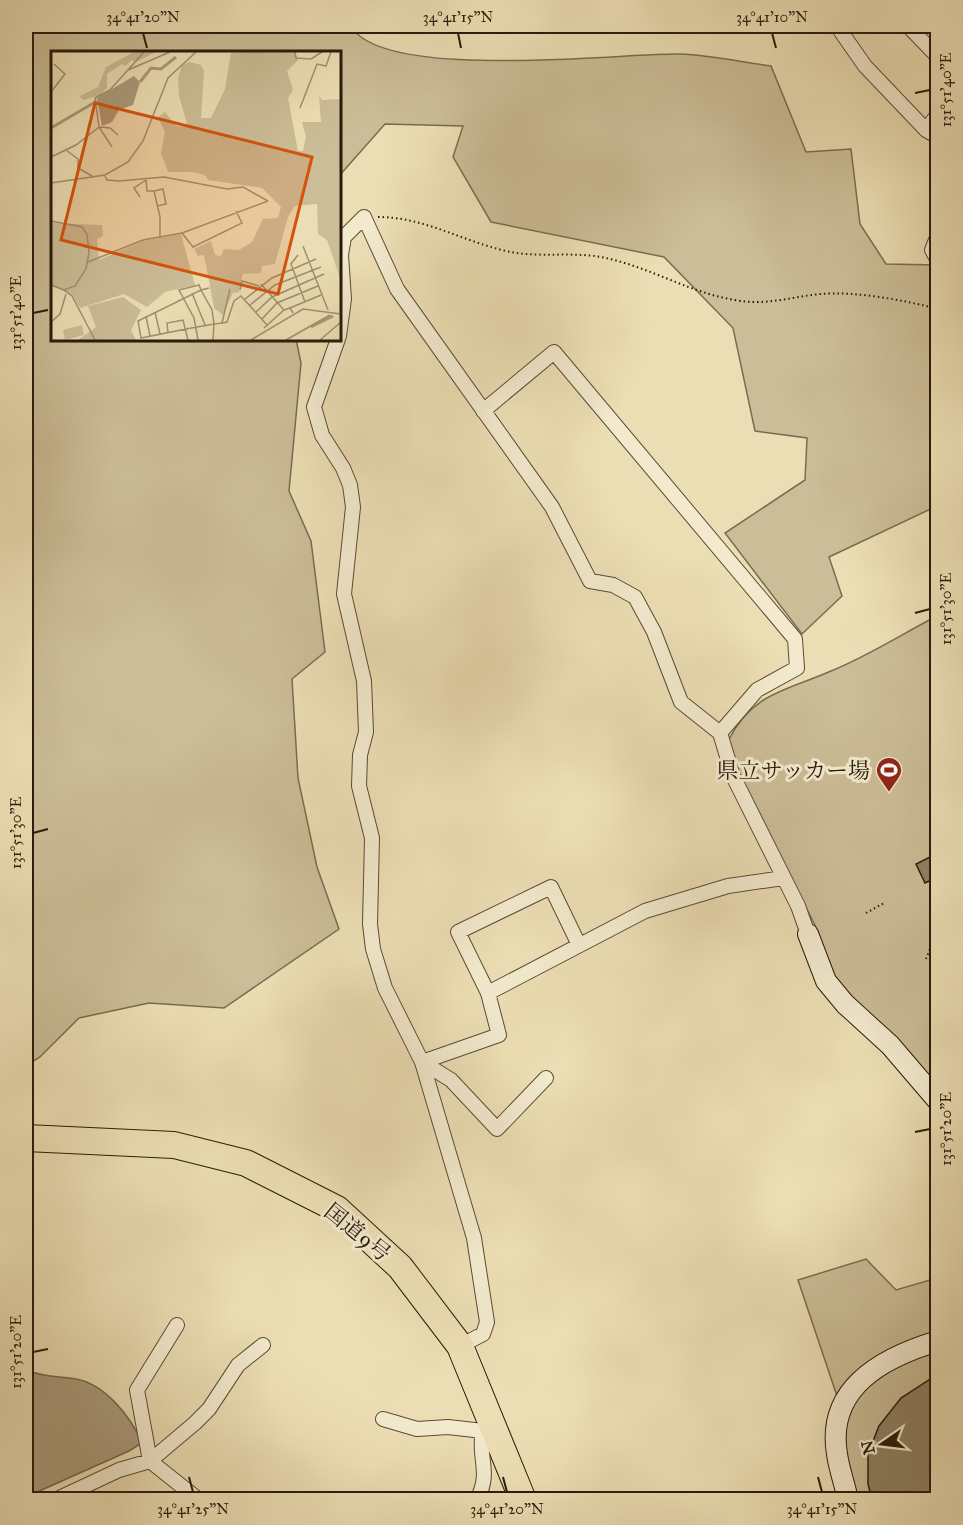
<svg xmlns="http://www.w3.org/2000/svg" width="963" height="1525" viewBox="0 0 963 1525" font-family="'IM FELL Great Primer','Noto Serif JP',serif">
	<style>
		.green { fill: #cbbd97; stroke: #7a6c51; stroke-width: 1.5 }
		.water { fill: #aa9b7b; stroke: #76674e; stroke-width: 1.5 }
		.building { fill: #8e8063; stroke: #291a0b; stroke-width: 1.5 }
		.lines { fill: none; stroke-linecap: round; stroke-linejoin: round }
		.street-casing { stroke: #5a4b35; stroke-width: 16 }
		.secondary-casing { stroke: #291a0b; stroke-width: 22 }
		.highway-casing { stroke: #291a0b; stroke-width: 28 }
		.path { stroke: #291a0b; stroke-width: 2; stroke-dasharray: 1.5 3; stroke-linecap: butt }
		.street { stroke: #f3eace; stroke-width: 14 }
		.secondary { stroke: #f3eace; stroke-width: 20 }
		.highway { stroke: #ecdeb4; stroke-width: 26 }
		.ticks { fill: none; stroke: #291a0b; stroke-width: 2 }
		.labels { text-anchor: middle; stroke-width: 6; stroke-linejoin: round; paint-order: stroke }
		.poi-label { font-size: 22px; fill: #291a0b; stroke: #f3eace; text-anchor: end }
		.street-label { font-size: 22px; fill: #291a0b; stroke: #f3eace }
		.inset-river { fill: none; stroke: #aa9b7b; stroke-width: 3 }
		.inset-road { fill: none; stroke: #9e9070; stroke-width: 1.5 }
		.view { fill: #d5530c; fill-opacity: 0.15; stroke: #d5530c; stroke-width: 3 }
		.inset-edge { fill: none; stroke: #291a0b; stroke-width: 3 }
		.neatline { fill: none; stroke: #291a0b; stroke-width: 2 }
		.ticks-label { font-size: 15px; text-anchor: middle; fill: #291a0b }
	</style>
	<rect width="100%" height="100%" fill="#ecdeb4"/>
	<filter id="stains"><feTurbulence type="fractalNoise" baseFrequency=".00333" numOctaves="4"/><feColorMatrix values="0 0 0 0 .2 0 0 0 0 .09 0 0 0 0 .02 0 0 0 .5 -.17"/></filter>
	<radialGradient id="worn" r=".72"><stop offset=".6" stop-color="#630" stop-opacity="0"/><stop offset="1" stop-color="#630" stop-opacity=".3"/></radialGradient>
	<path class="green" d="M26 26H351C382 82 619 53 680 54 710 55 741 62 771 66L806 152 851 149 860 224 886 264 937 265V506L829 557 842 596 802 634 725 533 805 480 807 438 755 431 733 328 664 257 491 222 453 157 463 126 385 124 339 176V52H52V339H296L301 363 289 491 311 541 325 652 292 679 298 778 317 867 339 929 224 1008 149 1003 79 1018 40 1057 26 1066Z
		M937 616V1090L835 978 817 929 737 774 728 741C753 692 786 691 831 671 868 656 902 634 937 616Z
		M866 1259 896 1290 937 1278V1499H851L841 1408 798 1280Z"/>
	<path class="water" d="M26 1370C42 1377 58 1376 76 1379 105 1384 131 1417 142 1443L129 1451 26 1497Z"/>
	<path class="building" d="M938 853V877L925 883 916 864Z
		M938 1364V1500H872L868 1484V1454L879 1426 901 1398 932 1378 930 1367Z"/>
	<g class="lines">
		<g class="street-casing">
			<path id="street" d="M837 26 865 66 926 130 938 137
				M908 26 938 57
				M926 130 938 114
				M938 235 932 250 938 261
				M339 336 344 299 341 255 344 237 364 217 397 289 552 507 590 581 613 585 635 597 654 632 681 702 720 733 733 776 798 906 808 934
				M338 339 314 407 322 435 343 468 350 485 353 507 344 594 364 681 366 732 360 755 359 786 372 838 370 924 373 949 385 988 422 1062 474 1238 487 1322 483 1334 460 1346
				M483 411 554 352 795 639 797 668 757 690 720 733
				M488 993 458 932 551 887 579 945
				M422 1062 499 1035 488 993 645 911 728 886 783 878
				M422 1062 451 1080 497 1129 546 1078
				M383 1419 417 1429 448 1427 483 1431
				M150 1461 195 1423 209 1409 238 1365 263 1345
				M150 1461 137 1390 177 1325
				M55 1500 119 1470 150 1461 199 1500
				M477 1500C492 1470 477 1459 483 1431L488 1428"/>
		</g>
		<g class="secondary-casing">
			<path id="secondary" d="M808 934 826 981 845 1004 890 1045 938 1101
				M848 1500C845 1485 839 1469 837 1454 826 1387 884 1357 938 1341"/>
		</g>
		<g class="highway-casing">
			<path id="highway" d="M26 1138 174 1145 246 1163 337 1209 400 1267 460 1346 523 1500"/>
		</g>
		<path class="path" d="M378 217C424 217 462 241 506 251 540 259 576 250 610 259 653 269 691 293 735 300 765 306 791 297 820 294 855 291 904 300 938 309
			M866 913 884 903
			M926 959 937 931"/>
		<use href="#street" class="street"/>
		<use href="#secondary" class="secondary"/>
		<use href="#highway" class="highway"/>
	</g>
	<path class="ticks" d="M143 33 147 48M458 33 461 48M772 33 776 48M915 93 930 90M33 313 48 310M915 613 930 609M33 833 48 829M915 1132 930 1129M33 1352 48 1349M189 1477 193 1492M503 1477 507 1492M818 1477 822 1492"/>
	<defs>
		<g id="stadium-pin" transform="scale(1.35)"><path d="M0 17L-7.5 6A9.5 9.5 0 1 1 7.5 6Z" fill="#8f2418" stroke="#f3eace"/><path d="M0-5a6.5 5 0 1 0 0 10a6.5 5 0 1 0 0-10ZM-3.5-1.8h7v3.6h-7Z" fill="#fff"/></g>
	</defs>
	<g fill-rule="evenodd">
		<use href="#stadium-pin" x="889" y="770"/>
	</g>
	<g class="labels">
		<g class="poi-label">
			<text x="870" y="778">県立サッカー場</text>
		</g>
		<g class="street-label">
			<text transform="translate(358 1232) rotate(39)" y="8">国道9号</text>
		</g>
	</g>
	<g transform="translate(51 51)">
		<rect width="290" height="290" fill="#ecdeb4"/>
		<path d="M83 1H105L85 11 81 9 74 15 71 13 56 23V37L49 44 32 49 29 45 47 36 55 16ZM180 1H244L247 9 236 20 242 39 237 47 247 100H252L255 86 251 71H270L268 45 271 49 289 48V227L276 189 267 183 266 153 244 155 237 166 224 213 211 215 210 222 192 223 188 241 182 242 172 264 163 257 153 204 147 205 143 198 160 190 164 204 170 205 173 198 188 199 201 191 212 168 227 167 230 156 211 137 157 129 154 124 140 121H117L110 102 114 81 107 66 114 61 125 75 137 76 128 45 127 27 131 14 139 11 150 14 153 20 150 67H160L174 38ZM0 172 51 174 52 185 46 188 48 209 92 190 130 183 144 234 114 241 96 256 73 243 29 257 22 245 0 234ZM72 246 90 259 80 279 85 289H27L45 276 37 255ZM31 274 33 284 14 289 12 279Z" fill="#cbbd97"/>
		<path d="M83 25 89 31 82 54 68 59 61 71 51 75 46 47Z" fill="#aa9b7b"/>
		<path class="inset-river" d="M89 31 100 17 110 18 125 6M0 77 46 50M260 276 282 265"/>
		<path class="inset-road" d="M244 1 245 7 260 8 271 1M77 19 119 1M0 41 14 23 3 13M249 57 266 13 275 15 280 1M48 76 61 96M49 76 59 77 67 84M15 99 27 108V117L41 125M0 106 25 94 48 76 44 47 59 39 93 1M54 125 56 129 68 130 113 126 176 138 192 136 217 150M95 129 96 140H103L109 166V186M0 132 54 124 77 111 92 90 117 27 145 1M103 140 112 138 115 153 106 155M89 146 83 137 95 129M0 170 31 176 36 183 38 201 35 218 24 235 13 239 0 234M131 182 142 196 191 172 185 160M252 195 277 259M247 204 240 213 254 251M37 211 92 189 131 182 217 150M210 233 233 259M13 239 21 245 44 289M189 239 191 230 208 235M141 242 154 274M194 248 221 227 265 208M199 254 224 234 270 216M239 257 270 244M104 261 109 283M205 261 221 246 273 223M95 265 99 285M211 268 226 252 267 235M0 271 9 263 15 243M171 272 179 238M213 277 233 259 239 257 242 262M117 282 116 272 132 269 137 289M147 289 143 267 128 239 148 234 150 239 158 237M162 289 163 273 161 259 150 239 87 270 90 287 135 278 146 276 163 273 172 272 176 271 183 250 190 245 216 274M200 289 252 258 290 263M235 289 279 264M269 289 290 271"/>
		<path class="view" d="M44 52 261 106 227 243 10 189Z"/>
		<rect width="290" height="290" class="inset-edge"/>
	</g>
	<rect width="963" height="1525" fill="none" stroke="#ecdeb4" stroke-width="66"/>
	<g transform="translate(882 1444) rotate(256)" stroke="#f3eace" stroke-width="4.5" paint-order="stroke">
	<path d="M0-4.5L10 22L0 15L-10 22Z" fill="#291a0b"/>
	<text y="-9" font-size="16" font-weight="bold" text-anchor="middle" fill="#291a0b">N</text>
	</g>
	<rect x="33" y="33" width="897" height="1459" class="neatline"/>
	<g class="ticks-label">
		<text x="143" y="22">34°41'20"N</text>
		<text x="458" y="22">34°41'15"N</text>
		<text x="772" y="22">34°41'10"N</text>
		<text transform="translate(946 90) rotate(-90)" y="5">131°51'40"E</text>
		<text transform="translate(16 313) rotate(-90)" y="5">131°51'40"E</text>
		<text transform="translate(946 609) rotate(-90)" y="5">131°51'30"E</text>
		<text transform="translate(16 833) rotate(-90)" y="5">131°51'30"E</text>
		<text transform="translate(946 1129) rotate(-90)" y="5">131°51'20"E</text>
		<text transform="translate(16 1352) rotate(-90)" y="5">131°51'20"E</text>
		<text x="193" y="1514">34°41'25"N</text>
		<text x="507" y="1514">34°41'20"N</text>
		<text x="822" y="1514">34°41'15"N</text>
	</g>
	<rect width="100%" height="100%" filter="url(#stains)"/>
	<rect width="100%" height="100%" fill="url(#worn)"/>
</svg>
